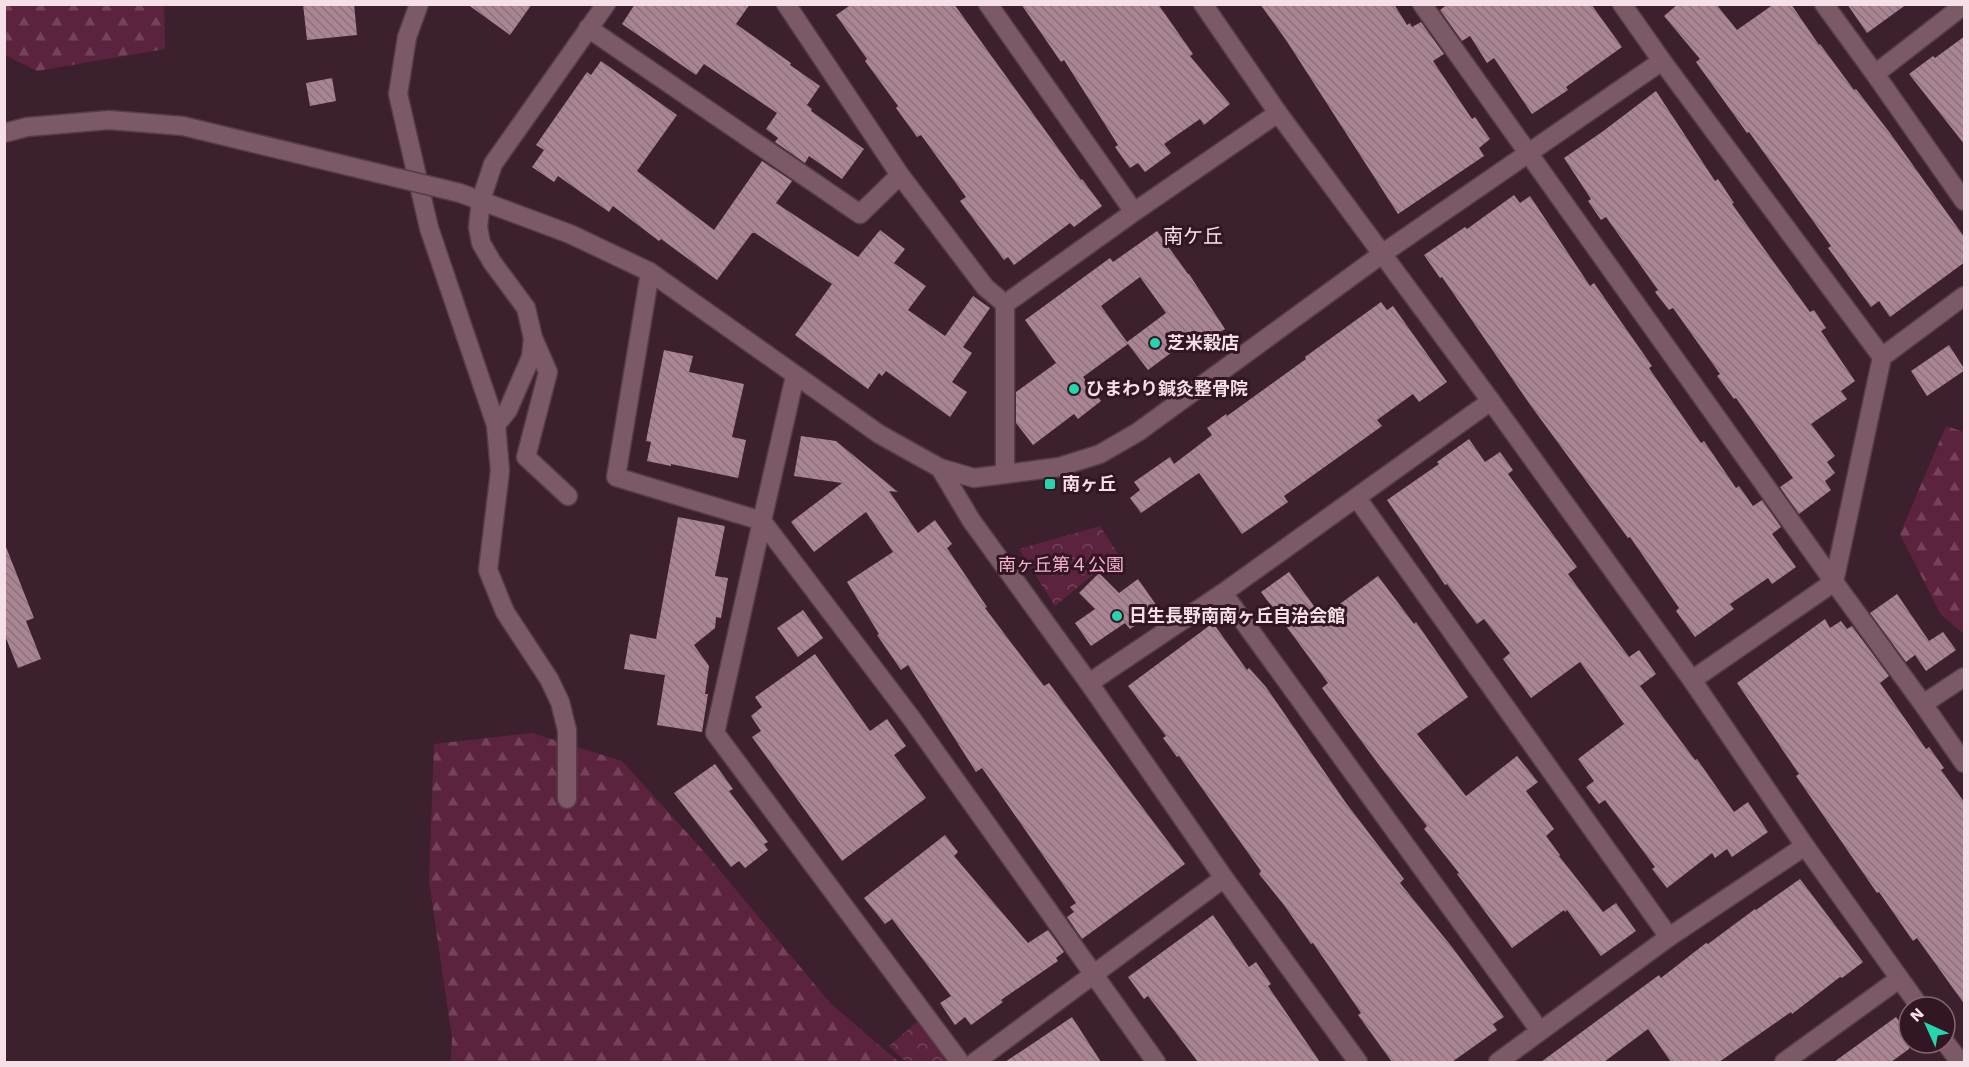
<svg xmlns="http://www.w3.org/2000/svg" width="1969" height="1067" viewBox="0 0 1969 1067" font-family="'Work Sans','Noto Sans JP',sans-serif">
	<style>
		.forest { fill: url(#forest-firs) }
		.park { fill: url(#park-crowns) }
		.building { fill: url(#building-back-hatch); fill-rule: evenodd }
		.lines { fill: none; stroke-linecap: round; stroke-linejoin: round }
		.street-casing { stroke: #553d48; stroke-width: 21 }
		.secondary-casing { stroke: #553d48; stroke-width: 21 }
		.street { stroke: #7b5967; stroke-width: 18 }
		.secondary { stroke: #7b5967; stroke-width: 18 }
		.secondary-bridge-casing { stroke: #553d48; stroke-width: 21; stroke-linecap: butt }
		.secondary-bridge { stroke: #7b5967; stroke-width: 18 }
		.poi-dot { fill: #26d5ae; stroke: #331623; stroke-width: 2 }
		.labels { text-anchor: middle; stroke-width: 6; stroke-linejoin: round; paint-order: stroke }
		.poi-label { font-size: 18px; font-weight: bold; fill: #f5e0e8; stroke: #331623; text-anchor: start }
		.park-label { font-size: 18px; fill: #f4b1cd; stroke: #331623 }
		.neighbourhood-label { font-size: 20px; fill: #f5e0e8; stroke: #331623 }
	</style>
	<defs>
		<pattern id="forest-firs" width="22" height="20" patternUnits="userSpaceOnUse" patternTransform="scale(1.5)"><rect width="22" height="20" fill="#5c233f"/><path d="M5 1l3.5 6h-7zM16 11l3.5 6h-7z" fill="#74435b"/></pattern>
		<pattern id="park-crowns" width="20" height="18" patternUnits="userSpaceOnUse" patternTransform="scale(1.5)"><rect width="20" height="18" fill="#5c233f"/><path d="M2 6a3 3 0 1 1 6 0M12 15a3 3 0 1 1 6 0" fill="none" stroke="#74435b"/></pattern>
		<pattern id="building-back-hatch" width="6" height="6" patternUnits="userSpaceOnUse" patternTransform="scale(1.5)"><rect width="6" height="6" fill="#a98593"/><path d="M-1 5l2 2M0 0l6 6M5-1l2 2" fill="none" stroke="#8c717c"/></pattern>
	</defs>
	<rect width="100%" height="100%" fill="#3d202d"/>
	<path class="forest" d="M4 5H164L165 49 37 71 5 55Z
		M1946 426 1964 432V634L1941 615 1900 534Z
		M532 733 622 761 707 855 831 1004 899 1062H451L452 1038 429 881 434 744Z"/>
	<path class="park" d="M1100 526 1118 554 1055 606 1019 549Z
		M917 1022 947 1062H906L889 1046Z"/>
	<path class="building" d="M303 4H354L357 35 307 40Z
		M467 4H532L510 35Z
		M635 4H750L736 24 791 63 790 65 820 86 807 105 812 109 811 111 864 149 842 179 809 156 805 163 775 142 778 138 766 129 777 113 704 64 696 75 622 24Z
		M852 4H954L1081 180 1082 179 1102 206 1074 227 1070 223 1014 265 1008 257 1004 260 960 201 966 197 921 135 917 137 896 108 898 106 865 61 867 59 836 15Z
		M1021 4H1158L1193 54 1190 56 1230 104 1204 125 1200 119 1164 144 1171 153 1145 172 1138 163 1130 168 1115 147 1118 145 1064 60 1061 62Z
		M1260 4H1394L1407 25 1410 23 1412 27 1421 22 1444 54 1433 61 1472 119 1475 117 1490 139 1479 148 1484 156 1398 214 1286 40Z
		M1448 4H1591L1622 47 1566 87 1568 90 1532 114 1494 58 1487 63 1470 36 1462 41 1440 10Z
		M1678 4H1716L1737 30 1774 4H1791L1819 45 1820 44 1854 90 1856 89 1890 133 1965 238V262L1890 317 1879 301 1871 307 1828 248 1831 246 1749 132 1747 133 1696 62 1700 59 1664 16Z
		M1847 4H1907L1867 33Z
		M1965 36V145L1909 74 1933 56 1935 58Z
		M601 61 677 115 637 171 714 230 762 161 792 181 776 203 858 257 880 230 905 249 894 263 926 286 908 310 945 336 973 296 990 308 963 347 972 353 952 382 967 392 950 417 886 371 882 376 879 373 868 389 795 335 832 284 755 233H752L717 280 661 239 659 241 613 206 609 212 558 176 554 182 532 167 544 150 536 145 587 72 591 75Z
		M332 78 336 101 310 106 306 83Z
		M1656 91 1715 181 1718 179 1734 203 1732 204 1778 268 1810 312 1814 310 1826 328 1821 331 1855 381 1841 391 1847 399 1811 424 1835 456 1827 462 1835 473 1825 481 1831 490 1799 514 1780 487 1793 478 1736 398 1734 399 1717 376 1720 374 1673 308 1669 310 1655 292 1658 290 1606 217 1601 220 1588 201 1591 199 1564 158 1602 132Z
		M1514 195 1520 203 1530 196 1590 286 1594 283 1652 366 1649 368 1701 443 1704 441 1736 488 1739 486 1753 506 1762 500 1781 527 1772 534 1796 567 1772 584 1768 578 1730 604 1734 609 1695 637 1676 611 1679 608 1630 537 1628 538 1531 406 1442 277 1440 278 1424 255 1465 227 1467 229Z
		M1157 231 1188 274H1189L1225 329 1205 342 1199 332 1148 370 1128 344 1083 377 1101 401 1078 419 1074 414 1033 445 1016 423V392L1056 363 1025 320 1110 258 1113 262ZM1140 277 1166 313 1127 342 1101 306Z
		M1381 302 1387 310 1393 306 1447 382 1419 402 1413 394 1377 420 1382 426 1284 496 1288 502 1242 534 1199 473 1141 513 1130 498 1140 490 1134 482 1170 457 1174 464 1212 435 1207 428 1226 414 1227 416 1306 359 1305 357Z
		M1949 345 1965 370 1927 396 1911 371Z
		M664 350 693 356 689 372 744 384 732 437 746 440 738 478 671 464V466L647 461 651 442 646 441Z
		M801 436 836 441 898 492 889 491 918 533 935 520 952 544 947 548 987 607 985 608 1044 686 1049 683 1185 864 1082 939 1067 917 1074 912 1070 907 1076 903 982 768 976 772 908 665 901 670 877 635 879 634 847 582 893 552 866 512 814 552 791 522 842 483 794 476Z
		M1469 439 1485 462 1500 452 1513 470 1508 474 1577 567 1568 574 1629 657 1639 650 1656 674 1640 686 1695 760 1697 759 1734 812 1748 802 1768 832 1732 857 1727 849 1715 858 1712 853 1667 888 1652 869 1655 867 1605 800 1599 804 1586 787 1594 781 1578 759 1624 724 1580 662 1531 698 1503 659 1510 653 1484 619 1477 624 1447 584 1445 585 1387 500 1439 464 1437 462Z
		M678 517 725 526 715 576 728 578 721 618 716 617 715 628 694 645 709 666 705 694H708L702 732 657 725 665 675 624 669 630 634 656 639Z
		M4 547H6L34 618 26 621 41 659 18 668 4 633Z
		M1289 572 1322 617 1378 576 1414 624 1416 622 1468 697 1417 734 1466 796 1517 756 1538 782 1526 791 1554 829 1546 836 1560 855 1559 856 1603 912 1616 903 1636 931 1601 956 1567 910 1565 912 1564 910 1512 948 1457 874 1459 873 1424 829 1427 826 1382 769 1322 688 1328 683 1261 592Z
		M1099 573 1119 593 1138 579 1159 609 1130 629 1125 623 1091 646 1075 623 1095 609 1079 593Z
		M1897 594 1929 641 1943 632 1956 650 1926 671 1915 655 1906 662 1870 613Z
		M803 610 823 638 798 657 777 628Z
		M1825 619 1830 628 1841 621 1847 629 1852 626 1889 676 1880 683 1926 749 1929 747 1944 768 1941 770 1965 803V1005L1917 938 1913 941 1879 892 1877 893 1796 776 1799 774 1737 683Z
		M1213 623 1247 670 1249 668 1266 687 1346 803 1404 879 1400 883 1452 947 1504 1017 1493 1024 1497 1030 1452 1062H1392L1358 1015 1361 1013 1313 943 1311 944 1284 905 1259 874 1261 871 1179 756 1177 757 1163 738 1166 736 1128 686Z
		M815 654 870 731 887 719 906 746 894 755 926 798 842 861 752 737 761 731 751 716 762 707 755 697Z
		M715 764 733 789 729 791 768 842 764 844 768 850 745 868 739 861 731 867 674 793Z
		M945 835 958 852 954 856 1028 943 1048 930 1064 952 1056 958 1058 961 1001 1000 1003 1002 971 1025 965 1017 955 1025 940 1003 951 996 892 919 885 924 864 898Z
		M1800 879 1863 962 1842 978 1840 977 1792 1014 1791 1012 1719 1062H1671L1648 1029 1604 1062H1541L1659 975 1661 978 1706 943 1708 944 1755 909 1756 910Z
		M1213 915 1249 967 1256 962 1271 984 1268 986 1320 1062H1198L1148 996 1144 999 1128 977Z
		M1072 1017 1101 1062H1005L1041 1038Z
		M1896 1017 1909 1035V1049L1891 1062H1834Z"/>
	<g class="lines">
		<g class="street-casing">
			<path id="street" d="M419 4 407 37 398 94 429 228 496 425 500 471 488 570 505 612 549 679 560 702 567 730V799
				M786 4 900 175 985 287 1005 304
				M988 4 1134 212
				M1422 4 1834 582 1923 704 1964 677
				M1622 4 1662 61 1882 357
				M1824 4 1875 74
				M1964 5 1875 74 1964 201
				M588 28 860 214 900 175
				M1382 254 1662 61
				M650 272 616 477 762 521 912 719 1156 1062
				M1005 304 1134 212 1278 113
				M534 340 548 372 526 457 568 496
				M795 376 762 521 715 733 960 1062
				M496 425 508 410 531 357 533 338 526 308 492 262 481 243 478 227 481 200 493 164 606 4
				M1005 474V304
				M1357 498 1669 937
				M1223 593 1540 1031
				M1692 680 1834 582 1882 357 1964 296
				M1089 683 1223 593 1491 401
				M1923 704 1964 763
				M975 1062 1224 878
				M1498 1062 1669 937 1805 846"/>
		</g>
		<g class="secondary-casing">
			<path id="secondary" d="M1203 4 1278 113 1491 401 1692 680 1805 846 1920 1007
				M460 193 570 234 650 272 879 434 940 468 974 478 1059 467 1100 454 1138 432 1382 254
				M940 468 971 520 1089 683 1224 878 1358 1062
				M1945 1042 1960 1062
				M1784 1062 1899 979"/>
		</g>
		<use href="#street" class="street"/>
		<use href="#secondary" class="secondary"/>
		<g class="secondary-bridge-casing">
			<path id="secondary-bridge" d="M4 133 27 127 109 120 183 126 460 193"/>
		</g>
		<use href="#secondary-bridge" class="secondary-bridge"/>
	</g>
	<g class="poi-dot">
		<circle cx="1155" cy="343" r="6"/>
		<circle cx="1074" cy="389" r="6"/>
		<rect x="1044" y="478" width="12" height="12" rx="3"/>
		<circle cx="1117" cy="616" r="6"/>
	</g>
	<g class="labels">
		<g class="poi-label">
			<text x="1167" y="349">芝米穀店</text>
			<text x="1086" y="395">ひまわり鍼灸整骨院</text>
			<text x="1062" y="490">南ヶ丘</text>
			<text x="1129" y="622">日生長野南南ヶ丘自治会館</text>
		</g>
		<g class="park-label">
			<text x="1061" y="571">南ヶ丘第４公園</text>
		</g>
		<g class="neighbourhood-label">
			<text x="1193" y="243">南ケ丘</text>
		</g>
	</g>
	<rect width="1969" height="1067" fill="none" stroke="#f5e0e8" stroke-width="12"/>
	<g transform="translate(1927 1025) rotate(315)"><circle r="28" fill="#331623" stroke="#816772" stroke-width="1.5"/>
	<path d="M0-4.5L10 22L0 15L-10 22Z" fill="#26d5ae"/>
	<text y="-9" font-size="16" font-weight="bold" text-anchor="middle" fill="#f5e0e8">N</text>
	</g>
</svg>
